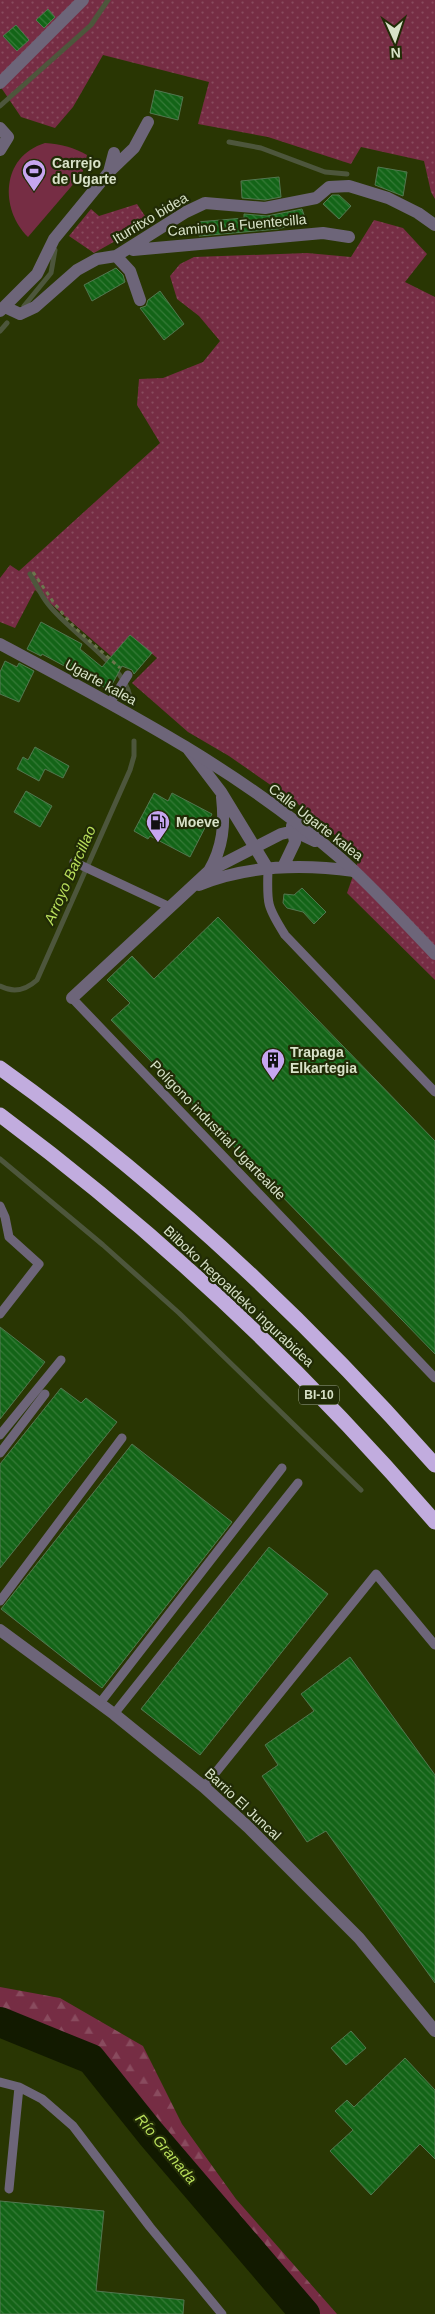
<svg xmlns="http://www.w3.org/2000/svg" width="435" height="2314" viewBox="0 0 435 2314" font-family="Helvetica,sans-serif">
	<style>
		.grass { fill: url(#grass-dots) }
		.forest { fill: url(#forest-firs) }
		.pitch { fill: #762d44 }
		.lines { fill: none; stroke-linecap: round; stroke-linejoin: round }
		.stream { stroke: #4d563c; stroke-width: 5 }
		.river { stroke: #121a00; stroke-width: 30 }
		.building { fill: url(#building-back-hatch); stroke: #527750 }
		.path { stroke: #6b764d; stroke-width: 3; stroke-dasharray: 4 4; stroke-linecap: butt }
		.service { stroke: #6d6579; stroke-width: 9 }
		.minor { stroke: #6d6579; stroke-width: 12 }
		.tertiary { stroke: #6d6579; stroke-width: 12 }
		.motorway { stroke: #c1acde; stroke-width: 15 }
		.labels { text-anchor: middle; stroke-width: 4.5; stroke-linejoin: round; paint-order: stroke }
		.shield { fill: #212b06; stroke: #a1ab8e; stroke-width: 1 }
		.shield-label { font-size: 12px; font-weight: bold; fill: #d8e2c8 }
		.poi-label { font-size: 14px; font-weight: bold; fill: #d8e2c8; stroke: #212b06; text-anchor: start }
		.street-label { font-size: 14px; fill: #d8e2c8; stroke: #212b06 }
		.water-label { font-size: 15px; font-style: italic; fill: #b9df5b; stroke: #212b06 }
	</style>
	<defs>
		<pattern id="grass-dots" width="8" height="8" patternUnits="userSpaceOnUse" patternTransform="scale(1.25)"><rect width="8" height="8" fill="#762d44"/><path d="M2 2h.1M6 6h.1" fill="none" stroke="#894b5e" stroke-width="1.8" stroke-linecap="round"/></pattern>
		<pattern id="forest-firs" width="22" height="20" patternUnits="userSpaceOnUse" patternTransform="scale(1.25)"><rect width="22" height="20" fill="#762d44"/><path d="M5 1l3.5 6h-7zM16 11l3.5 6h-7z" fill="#894b5e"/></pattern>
		<pattern id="building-back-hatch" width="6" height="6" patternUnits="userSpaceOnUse" patternTransform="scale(1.25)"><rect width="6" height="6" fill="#136417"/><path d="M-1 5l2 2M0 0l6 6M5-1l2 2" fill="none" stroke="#357a37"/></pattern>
	</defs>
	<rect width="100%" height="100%" fill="#293603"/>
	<path class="grass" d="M0 0H435V199L431 192 424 161 361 147 351 164 268 137 198 124 209 82 103 55 73 107 55 128 21 117 0 86Z
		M137 204 149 222 94 253 69 236 91 209 99 216Z
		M374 220 403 228 427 254 405 282 435 297V980L347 893 360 856 298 804 229 756 188 732 132 683 157 658 130 635 112 657 35 590 15 628 0 622V578L10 565 19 571 160 443 137 405 139 379 163 378 203 362 220 341 199 316 177 299 170 276 180 264 194 257 307 253 351 257Z"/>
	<path class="forest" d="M0 1987 60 1998 143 2046 182 2124 236 2199 337 2314H295L107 2092 79 2063 0 2030Z"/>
	<path class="pitch" d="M45 143C61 144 73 147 87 155L82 174 28 237C0 210 0 157 45 143Z"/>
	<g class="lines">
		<path class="stream" d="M0 106 91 25 108 0
			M229 142 261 148 325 172 347 174
			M24 306 51 273 55 250
			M0 331 7 323
			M30 574C36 584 41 595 48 604 69 632 125 665 130 697
			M0 986C13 993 26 990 37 980L130 770 134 756V741
			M0 1159 103 1245 179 1313 361 1490"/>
		<path class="river" d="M0 2022 91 2059 151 2134 305 2314"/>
	</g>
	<path class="building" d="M48 9 55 17 44 28 36 20Z
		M16 25 29 40 17 51 3 36Z
		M155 90 183 97 178 120 150 113Z
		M378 167 407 172 403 196 375 185Z
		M279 177 281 197 265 200 242 198 241 181Z
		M332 195H339L351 206 339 219 323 204Z
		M302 209 306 221 278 229 199 236 197 222 244 218V214L267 216Z
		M116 268 123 275 125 282 92 301 84 285Z
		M160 291 184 324 164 340 140 308 146 306 148 300Z
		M41 622 82 644 80 649 102 667 130 635 152 653 134 674 132 670 122 666 109 690 42 654 41 656 27 649Z
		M5 661 17 667 19 663 34 671 19 702 0 694V672Z
		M35 747 69 766 63 778 45 769 39 781 17 769 23 757 28 760Z
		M26 791 52 806 40 827 14 812Z
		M154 793 168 801 172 793 212 814 190 857 150 836 148 839 134 831Z
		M302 888 326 912 314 924 303 912 287 908 283 903 284 894 294 895Z
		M218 917 435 1141V1354L111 1020 130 1003 107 980 132 956 154 979Z
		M0 1327 45 1362 0 1419Z
		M61 1388 81 1403 86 1398 117 1422 0 1568V1464Z
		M132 1444 232 1522 102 1688 1 1609Z
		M269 1547 328 1594 200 1755 141 1709Z
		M350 1657 435 1775V1983L326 1831 307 1842 262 1776 278 1765 265 1745 314 1711 301 1694Z
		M351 2031 366 2048 346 2065 331 2048Z
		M405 2058 435 2090V2159L420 2144 371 2195 330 2151 353 2130 335 2111 347 2100 354 2107Z
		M0 2201 104 2211 96 2291 184 2300 183 2314H0Z"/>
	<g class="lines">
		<path class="path" d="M33 572 54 603 74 627 120 668"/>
		<path class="service" d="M110 703 128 675
			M74 862 170 907
			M268 869C267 903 266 905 285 935L435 1092
			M72 998 435 1378
			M0 1206 5 1217 9 1237 39 1264 0 1314
			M0 1435 61 1360
			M0 1453 45 1394
			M0 1601 122 1438
			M100 1703 282 1468
			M114 1714 298 1483
			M204 1787 376 1574 435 1645
			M0 2082 19 2087 42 2099 73 2126 150 2227 222 2314
			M9 2189 19 2087"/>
		<path class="minor" d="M0 83 83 0
			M0 128 8 137 0 150
			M109 172 134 148 148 122
			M133 250 323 233 349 237
			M116 256 130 271 140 300
			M5 307 20 314 35 307 77 270 97 259 116 256 186 212 205 203 265 208 316 198 329 187 349 186 388 198 418 213 435 225
			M0 311 37 274 54 239 109 172 114 153
			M189 750 221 792 268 869
			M283 867 295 842 292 826
			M209 871C223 848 225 824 222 797
			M199 885C248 865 302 864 354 871
			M72 998 209 871 281 834 294 831 315 841
			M0 1630 114 1714 204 1787 248 1827 359 1938 435 2031"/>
		<path class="tertiary" d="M0 644C118 707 238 769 339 857 373 887 404 922 435 954"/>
		<path class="motorway" d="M0 1068C160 1182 305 1318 435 1465
			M0 1115C160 1234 305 1371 435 1522"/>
	</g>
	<defs>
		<g id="stadium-pin" transform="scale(1.25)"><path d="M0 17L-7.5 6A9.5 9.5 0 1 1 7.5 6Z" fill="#c6a6f0" stroke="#212b06"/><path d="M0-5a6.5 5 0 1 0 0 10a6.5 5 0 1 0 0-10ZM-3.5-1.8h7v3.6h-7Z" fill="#111"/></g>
		<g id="fuel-pin" transform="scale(1.25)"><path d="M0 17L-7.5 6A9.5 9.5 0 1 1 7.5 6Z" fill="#c6a6f0" stroke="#212b06"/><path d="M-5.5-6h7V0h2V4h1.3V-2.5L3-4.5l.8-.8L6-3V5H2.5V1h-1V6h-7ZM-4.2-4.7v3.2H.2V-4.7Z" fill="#111"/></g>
		<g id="building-pin" transform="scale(1.25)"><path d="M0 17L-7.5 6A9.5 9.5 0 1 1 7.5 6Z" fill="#c6a6f0" stroke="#212b06"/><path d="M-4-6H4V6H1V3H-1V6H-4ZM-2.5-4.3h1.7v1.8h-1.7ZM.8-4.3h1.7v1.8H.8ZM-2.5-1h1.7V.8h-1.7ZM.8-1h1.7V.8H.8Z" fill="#111"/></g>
	</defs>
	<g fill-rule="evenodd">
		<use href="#stadium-pin" x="34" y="171"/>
		<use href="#fuel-pin" x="158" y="822"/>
		<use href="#building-pin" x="273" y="1060"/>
	</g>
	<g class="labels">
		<rect class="shield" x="299" y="1385.5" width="40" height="19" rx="4"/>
		<g class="shield-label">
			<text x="319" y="1399">BI-10</text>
		</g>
		<g class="poi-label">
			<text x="52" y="168">Carrejo<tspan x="52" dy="16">de Ugarte</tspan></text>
			<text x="176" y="827">Moeve</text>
			<text x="290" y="1057">Trapaga<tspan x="290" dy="16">Elkartegia</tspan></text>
		</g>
		<g class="street-label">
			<text transform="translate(150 218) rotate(-31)" y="5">Iturritxo bidea</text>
			<text transform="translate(237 225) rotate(-5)" y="5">Camino La Fuentecilla</text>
			<text transform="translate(101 682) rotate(29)" y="5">Ugarte kalea</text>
			<text transform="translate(316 822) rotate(38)" y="5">Calle Ugarte kalea</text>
			<text transform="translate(218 1130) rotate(46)" y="5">Polígono industrial Ugartealde</text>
			<text transform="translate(239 1296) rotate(43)" y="5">Bilboko hegoaldeko ingurabidea</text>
			<text transform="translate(243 1804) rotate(43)" y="5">Barrio El Juncal</text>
		</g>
		<g class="water-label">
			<text transform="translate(70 875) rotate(-66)" y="5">Arroyo Barcillao</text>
			<text transform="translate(166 2149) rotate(50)" y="5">Río Granada</text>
		</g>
	</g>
	<g transform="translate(395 40) rotate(177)" stroke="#212b06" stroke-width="4" paint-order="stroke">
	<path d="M0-4L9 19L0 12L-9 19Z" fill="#d8e2c8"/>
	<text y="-8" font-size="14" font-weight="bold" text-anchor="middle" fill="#d8e2c8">N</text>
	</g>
</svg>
